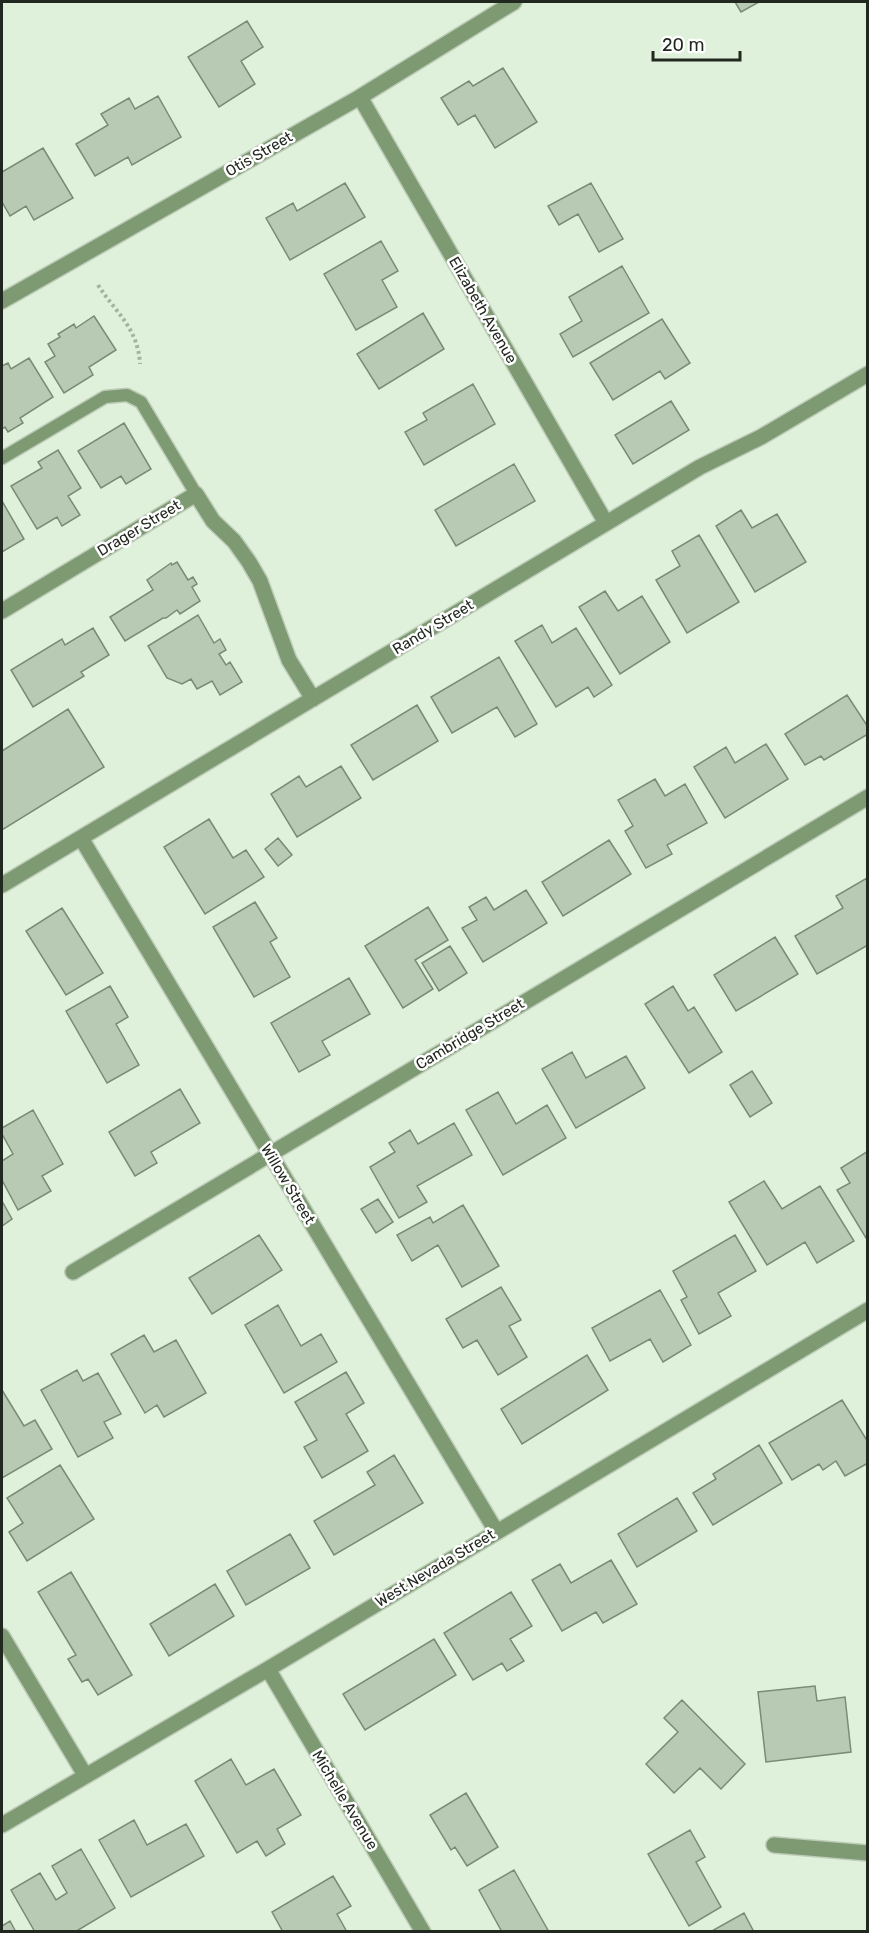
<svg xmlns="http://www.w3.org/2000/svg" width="869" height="1933" viewBox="0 0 869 1933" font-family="Rubik,sans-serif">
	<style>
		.building { fill: #b9cab4; stroke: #7b8a76; stroke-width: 1.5 }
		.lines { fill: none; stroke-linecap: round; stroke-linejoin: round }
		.service-casing { stroke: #becdb9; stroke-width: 15 }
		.minor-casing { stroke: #becdb9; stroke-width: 18 }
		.path { stroke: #a5b3a1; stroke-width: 4; stroke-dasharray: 3 3; stroke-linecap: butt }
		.service { stroke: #7d9a73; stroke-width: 12 }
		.minor { stroke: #7d9a73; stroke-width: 15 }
		.labels { text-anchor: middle; stroke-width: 5; stroke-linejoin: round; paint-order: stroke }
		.street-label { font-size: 15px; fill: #21281f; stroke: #fff }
	</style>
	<rect width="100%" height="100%" fill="#e0f1db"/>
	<path class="building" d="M735 2H759L741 12Z
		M247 21 263 47 241 61 255 84 219 107 188 57Z
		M503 68 537 122 495 148 475 115 458 125 441 98 469 81 473 86Z
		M158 96 181 137 132 165 128 157 95 176 76 144 108 125 101 114 129 98 135 109Z
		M43 148 73 198 34 220 26 206 10 216 2 202V172Z
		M345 183 365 217 290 260 266 218 293 203 297 211Z
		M591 183 623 239 599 252 578 214 559 225 548 206Z
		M381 241 398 271 382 280 397 307 356 330 324 274Z
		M622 266 649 313 573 357 560 334 582 321 569 297Z
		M423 313 444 349 379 389 357 354Z
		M94 316 116 350 89 367 93 375 64 393 45 362 55 356 48 344 60 337 58 334 74 324 76 328Z
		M662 319 690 363 665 379 660 371 613 400 590 363Z
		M29 358 53 397 20 418 23 423 8 432 5 427 2 429V366L8 363 11 369Z
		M473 384 495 424 424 465 405 432 427 420 423 413Z
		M671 401 689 430 633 464 615 435Z
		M124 423 151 469 126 484 121 476 101 488 78 451Z
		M58 450 81 488 68 496 80 515 62 526 57 517 37 529 11 486 42 468 38 462Z
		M514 464 535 501 456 546 435 510Z
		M2 501 24 539 2 552Z
		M741 510 752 528 777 514 806 562 755 592 716 526Z
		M699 535 739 602 687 633 656 580 680 566 672 551Z
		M177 562 188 580 193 577 197 584 192 587 200 601 180 614 177 610 166 618H163L125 641 110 617 153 590 147 580 171 563 172 565Z
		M605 591 618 611 642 596 670 642 620 674 579 607Z
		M198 615 214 643 220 639 226 650 219 654 226 665 230 662 242 682 220 695 212 681 197 689 191 679 182 684 167 678 148 646Z
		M542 625 552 643 576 628 612 685 594 697 588 687 556 707 515 641Z
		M93 628 109 655 81 672 84 676 33 707 11 670 62 639 65 645Z
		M499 657 537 724 515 737 497 707 452 733 431 697Z
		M847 695 868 727V734L824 760 821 756 805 765 785 734Z
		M417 705 438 741 373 780 351 745Z
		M68 709 104 767 2 830V751Z
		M766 744 788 779 725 818 694 767 726 747 735 763Z
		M341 766 361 798 297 837 271 794 299 776 306 787Z
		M655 779 665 796 685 784 707 823 667 845 672 854 646 868 625 831 633 826 618 800Z
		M209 819 233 858 246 850 264 877 205 914 164 847Z
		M278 838 292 855 278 866 265 849Z
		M609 840 631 874 563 916 542 882Z
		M867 878 868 945 817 974 795 936 843 908 836 896Z
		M526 890 547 923 483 962 462 928 477 920 469 907 486 897 494 910Z
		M255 902 277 938 270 942 290 977 254 997 213 927Z
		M428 907 448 940 415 960 433 989 403 1008 365 946Z
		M62 908 103 973 66 995 26 931Z
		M775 937 798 974 736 1011 714 975Z
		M450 946 467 973 439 991 422 963Z
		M349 978 370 1014 322 1041 330 1055 299 1072 271 1023Z
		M110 986 128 1017 116 1024 139 1065 107 1083 66 1011Z
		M673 986 688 1011 694 1007 722 1052 689 1073 645 1004Z
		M572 1052 586 1078 626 1056 645 1088 576 1128 542 1069Z
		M752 1071 772 1103 750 1117 730 1085Z
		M180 1089 200 1123 151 1152 157 1163 135 1176 109 1132Z
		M498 1092 516 1124 547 1105 566 1138 503 1175 466 1110Z
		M33 1110 63 1164 42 1176 51 1191 18 1210 2 1180V1161L13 1154 2 1134V1128Z
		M454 1123 472 1155 417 1186 427 1202 399 1218 370 1167 395 1152 389 1143 410 1130 418 1144Z
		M868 1151V1237L866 1238 837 1190 850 1183 841 1168Z
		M764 1181 782 1209 820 1186 854 1241 817 1263 805 1242 767 1265 729 1202Z
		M378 1199 393 1222 376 1233 361 1209Z
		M2 1201 12 1219 2 1226Z
		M463 1205 499 1266 462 1287 438 1245 412 1261 397 1235 430 1217 433 1223Z
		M259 1235 282 1270 212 1314 189 1278Z
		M735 1235 756 1271 718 1293 731 1316 699 1334 681 1300 687 1297 673 1271Z
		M501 1287 521 1320 509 1326 527 1357 498 1375 477 1340 463 1348 446 1319Z
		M660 1290 691 1345 663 1362 650 1339 610 1361 592 1328Z
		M278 1305 301 1346 321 1334 337 1362 284 1393 245 1325Z
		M144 1335 154 1352 176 1340 206 1393 164 1417 157 1405 145 1413 111 1354Z
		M587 1355 608 1390 522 1444 501 1409Z
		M77 1370 83 1381 98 1373 121 1414 104 1422 113 1438 78 1457 41 1390Z
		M346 1372 364 1403 346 1414 368 1451 322 1478 304 1447 317 1440 295 1402Z
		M2 1390 24 1426 35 1420 52 1449 2 1478Z
		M842 1400 868 1442V1463L845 1476 836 1461 823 1470 819 1464 792 1480 769 1443Z
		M759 1445 782 1483 713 1525 693 1493 716 1479 713 1474Z
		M394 1455 423 1503 334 1555 314 1521 375 1485 367 1472Z
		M60 1465 94 1519 27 1561 9 1532 23 1523 7 1498Z
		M677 1498 697 1531 637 1567 618 1534Z
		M290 1534 310 1568 246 1605 227 1571Z
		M611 1560 637 1604 603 1623 596 1612 562 1631 532 1580 560 1564 571 1583Z
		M71 1572 132 1675 98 1695 88 1679 82 1682 68 1659 76 1655 38 1592Z
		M215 1584 234 1616 169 1656 150 1624Z
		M511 1592 532 1626 510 1639 524 1661 507 1671 502 1663 473 1680 444 1633Z
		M434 1639 456 1675 365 1730 343 1694Z
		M815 1686 817 1701 845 1697 851 1752 766 1762 758 1692Z
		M682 1700 745 1764 721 1789 700 1768 674 1793 646 1764 678 1732 664 1718Z
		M231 1759 246 1785 274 1769 301 1815 277 1829 285 1844 266 1856 257 1841 237 1853 195 1781Z
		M466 1793 498 1847 467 1866 455 1847 451 1850 430 1815Z
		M134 1820 147 1845 186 1824 204 1856 131 1897 99 1840Z
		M690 1830 705 1857 696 1862 721 1907 689 1926 648 1854Z
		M81 1849 115 1908 75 1932H35L11 1890 40 1873 56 1900 67 1893 52 1866Z
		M514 1870 549 1932H502L479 1890Z
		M333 1876 351 1906 337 1914 347 1932H283L272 1912Z
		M744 1913 754 1932H710Z
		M10 1921 16 1932H2V1926Z"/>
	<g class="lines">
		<g class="service-casing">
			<path id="service" d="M2 458 105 397 127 395 141 402 196 494"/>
		</g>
		<g class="minor-casing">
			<path id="minor" d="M360 97 606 523
				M2 301 360 97 514 2
				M2 611 196 494 213 521 234 541 249 562 260 581 289 660 313 699
				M81 838 496 1531
				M2 885 700 467 761 437 868 374
				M73 1272 868 797
				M2 1636 85 1775
				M268 1669 423 1932
				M2 1825 268 1669 868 1310
				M774 1845 868 1853"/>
		</g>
		<path class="path" d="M98 285C116 313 138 328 140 364"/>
		<use href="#service" class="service"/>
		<use href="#minor" class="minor"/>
	</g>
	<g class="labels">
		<g class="street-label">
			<text transform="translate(259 154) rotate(-30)" y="5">Otis Street</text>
			<text transform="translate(483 310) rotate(60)" y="5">Elizabeth Avenue</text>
			<text transform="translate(139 528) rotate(-31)" y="5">Drager Street</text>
			<text transform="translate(433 627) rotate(-31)" y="5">Randy Street</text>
			<text transform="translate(470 1034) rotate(-31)" y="5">Cambridge Street</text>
			<text transform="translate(288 1184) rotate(59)" y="5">Willow Street</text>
			<text transform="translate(435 1568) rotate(-31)" y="5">West Nevada Street</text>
			<text transform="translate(345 1800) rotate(59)" y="5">Michelle Avenue</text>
		</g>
	</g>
	<rect width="869" height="1933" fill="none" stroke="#21281f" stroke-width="6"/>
	<path d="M653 51v9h87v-9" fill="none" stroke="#21281f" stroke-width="3"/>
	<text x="662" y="51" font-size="18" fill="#21281f" stroke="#ffffff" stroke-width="4.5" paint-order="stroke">20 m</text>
</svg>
